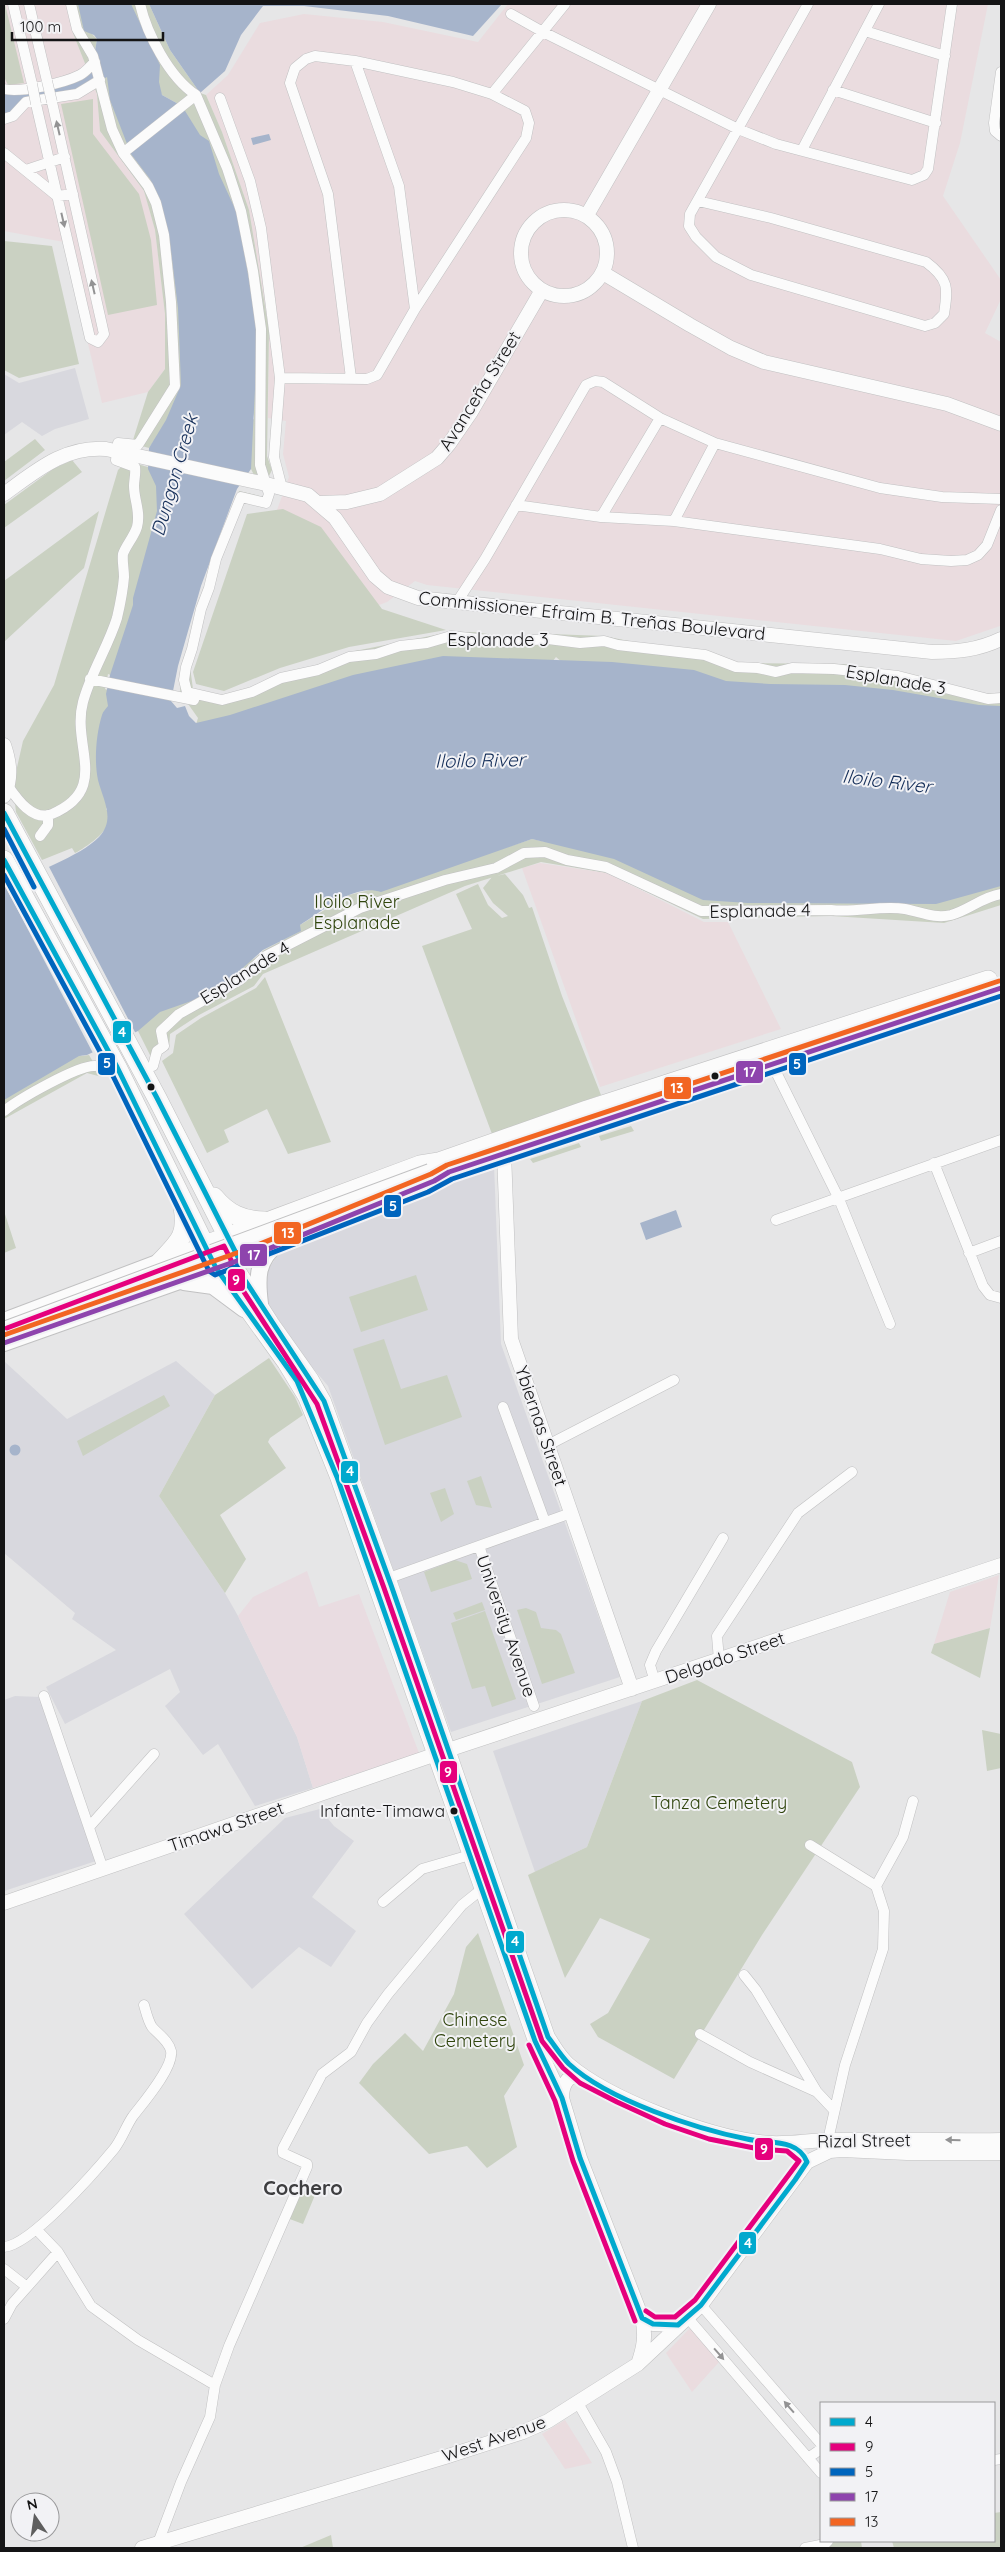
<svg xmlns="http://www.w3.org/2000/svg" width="1005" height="2552" viewBox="0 0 1005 2552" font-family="Quicksand,sans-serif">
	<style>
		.commercial { fill: #eadcdf }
		.built { fill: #d8d8de }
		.medical { fill: #e9dce1 }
		.green { fill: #cad1c2 }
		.water { fill: #a6b4cb }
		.pier { fill: #e6e6e7 }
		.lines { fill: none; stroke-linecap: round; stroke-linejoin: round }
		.street-casing { stroke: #c1c1c2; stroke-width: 11 }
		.secondary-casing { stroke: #c1c1c2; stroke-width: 15 }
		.primary-casing { stroke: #c1c1c2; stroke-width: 18 }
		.highway-casing { stroke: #c1c1c2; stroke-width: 20 }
		.street { stroke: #fbfbfb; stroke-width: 10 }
		.secondary { stroke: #fbfbfb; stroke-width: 14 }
		.primary { stroke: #fbfbfb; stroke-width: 16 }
		.highway { stroke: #fbfbfb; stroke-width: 19 }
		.street-bridge-casing { stroke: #c1c1c2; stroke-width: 11; stroke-linecap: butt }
		.primary-bridge-casing { stroke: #c1c1c2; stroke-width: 18; stroke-linecap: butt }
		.street-bridge { stroke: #fbfbfb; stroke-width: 10 }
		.primary-bridge { stroke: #fbfbfb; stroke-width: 16 }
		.bus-1-casing { stroke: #f2f2f5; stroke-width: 9 }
		.bus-2-casing { stroke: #f2f2f5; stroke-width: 9 }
		.bus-3-casing { stroke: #f2f2f5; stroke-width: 9 }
		.bus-4-casing { stroke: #f2f2f5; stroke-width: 9 }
		.bus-5-casing { stroke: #f2f2f5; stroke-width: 9 }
		.bus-1 { stroke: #00a9ce; stroke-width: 5 }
		.bus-2 { stroke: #e5007d; stroke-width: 5 }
		.bus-3 { stroke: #0065bd; stroke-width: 5 }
		.bus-4 { stroke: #8e44ad; stroke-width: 5 }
		.bus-5 { stroke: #f26522; stroke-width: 5 }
		.oneway { fill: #939394 }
		.bus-dot { fill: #141415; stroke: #f2f2f5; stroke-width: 2 }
		.labels { text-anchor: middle; stroke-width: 4; stroke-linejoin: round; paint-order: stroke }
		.bus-label { font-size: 17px; fill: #141415; stroke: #f2f2f5; text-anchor: end }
		.street-label { font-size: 18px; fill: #141415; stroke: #f2f2f5 }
		.park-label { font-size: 18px; fill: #2f440c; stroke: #f2f2f5 }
		.water-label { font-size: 19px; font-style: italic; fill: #132d58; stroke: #f2f2f5 }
		.quarter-label { font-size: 20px; font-weight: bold; fill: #3e3e40; stroke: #f2f2f5 }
		.line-badge { stroke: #f2f2f5; stroke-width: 2 }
		.badge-label { font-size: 14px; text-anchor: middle; font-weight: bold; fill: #fff }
	</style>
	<rect width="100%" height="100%" fill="#e6e6e7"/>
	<path class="commercial" d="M4 4H66L73 33 97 94 100 131 144 191 155 230 165 314V369L148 392 102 403 64 242 4 231Z
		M508 4H988L960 143 943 196 1001 280V299L985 333 1001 342 1000 626 956 641 427 585 415 581 387 602 330 624 258 562 289 477 283 454 286 421 268 418 269 330 249 210 222 132 206 95 228 75 260 23 304 14 383 22 478 42Z
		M540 863 607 873 704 922H728L781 1029 600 1087 522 868Z
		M999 1575 990 1628 934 1644 950 1592Z
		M690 2328 719 2362 692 2392 666 2353Z
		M565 2420 592 2463 565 2469 542 2434Z"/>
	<path class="built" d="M75 368 89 419 55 429 42 436 22 422 4 435V374L19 383Z
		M494 1165 501 1344 620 1677 451 1732 328 1386 302 1355 265 1302 268 1270 282 1248Z
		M4 1361 67 1419 176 1361 215 1395 159 1496 225 1593 238 1616 297 1737 313 1788 255 1806 218 1744 203 1755 165 1706 180 1692 170 1669 65 1724 46 1687 116 1650 72 1619 75 1613 4 1553Z
		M15 1696 40 1697 96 1861 4 1891V1700Z
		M642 1701 587 1847 535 1872 493 1751Z
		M320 1809 334 1826 354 1841 312 1897 356 1931 331 1967 299 1947 252 1989 184 1914 285 1818Z"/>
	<path class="medical" d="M307 1571 319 1607 359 1594 419 1753 313 1788 297 1737 238 1616 253 1597Z"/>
	<path class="green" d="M4 4H5L24 83 8 85 4 77Z
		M66 4H86L91 33 97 39 95 51 107 76 131 153 153 166 204 370 149 448 138 445 133 440 148 392 165 369V314L155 230 144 191 100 131 97 94 73 33Z
		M114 4H149L170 50 200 93 206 95 222 132 249 210 269 330 267 456 272 470 268 478 254 475 251 469 246 423 254 419V417L182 106 162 95Z
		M93 99V134L139 194 151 240 157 305 108 315 61 104Z
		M4 241 52 246 79 364 19 378 4 370Z
		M35 439 45 450 4 481V462Z
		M72 460 82 472 4 528V505L53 469Z
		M127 461 172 474 115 677 108 674 105 689 118 694 110 804 106 809C120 825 88 846 75 853L72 848 42 860 16 812 13 785 23 741 54 685 118 470Z
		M239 491 272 499 244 502 217 570 206 610 190 667 193 689 222 696 250 688 279 674 317 665 350 652 450 632H475L506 637 550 634 604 636 738 663 844 664 906 673 984 694 1001 693V719L570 669 556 657 541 676 193 734 198 718 186 701H180L181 667Z
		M283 509 321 527 382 609 446 630 349 647 280 668 224 691 196 684 193 672 247 514Z
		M99 511 84 568 4 642V581Z
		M532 839 546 842 1001 880V905L944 923 831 916 703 919 607 873 541 862 465 886 263 974 254 986 199 1015 170 1034 169 1049 152 1059 138 1031 141 1015 255 958 264 950 300 931V925L349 895 395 884Z
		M505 874 523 895 529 908 532 907 562 996 601 1095 492 1134 422 946 472 929 456 894 478 884 488 905 502 918 508 916 493 903 483 888 492 877Z
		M265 977 331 1142 288 1154 267 1109 224 1130 229 1142 207 1153 162 1061 173 1053 176 1035 201 1018 256 988Z
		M69 1051 82 1056 89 1055 102 1077 87 1073 4 1119V1085Z
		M631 1126 634 1131 601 1141 599 1136Z
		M579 1143 581 1147 533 1163 530 1159Z
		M4 1211 16 1248 4 1253Z
		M416 1275 428 1310 361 1332 349 1297Z
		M384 1339 401 1389 447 1375 462 1417 385 1445 353 1349Z
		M269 1358 295 1397 303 1415 270 1438 268 1442 286 1468 220 1515 246 1559 225 1593 159 1496 215 1395Z
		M164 1395 170 1406 83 1456 77 1441Z
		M481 1476 492 1508 476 1505 467 1481Z
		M445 1488 454 1514 441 1522 430 1493Z
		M455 1560 467 1564 472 1579 431 1592 424 1572Z
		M482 1602 485 1610 456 1620 453 1613Z
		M526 1608 536 1612 541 1628 556 1630 561 1634 575 1673 542 1684 517 1610Z
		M485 1611 516 1699 492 1707 485 1686 472 1689 451 1623Z
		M990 1628 980 1678 931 1653 934 1644Z
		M697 1680 852 1762 860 1787 762 1935 674 2079 598 2037 590 2024 608 2013 650 1939 600 1918 565 1978 528 1875 587 1847 642 1701Z
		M982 1730 1001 1734V1768L987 1771Z
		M478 1933 524 2065 504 2096 517 2147 487 2168 467 2146 429 2154 359 2083 373 2064 405 2033 423 2051 454 1994 466 1947Z
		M300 2189 315 2195 303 2224 287 2218Z
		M1001 2512V2548H894L892 2541H994V2513Z
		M331 2535 333 2548H300Z
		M832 2541H861L862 2548H819Z"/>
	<path class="water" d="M78 4H131L160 65 159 82 162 95 182 106 200 135 209 141 219 174 237 213 258 329 251 469 237 489 201 586 178 666 171 701 177 708 185 706 189 716 196 723 230 715 353 675 443 656 612 662 694 670 726 681 770 684 845 685 893 690 979 705 1001 706V886L936 904 748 903 703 900 614 859 532 839 381 892C354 883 323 911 300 925L301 931 263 950 219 989 200 998 160 1012 138 1031 87 1055 79 1056 4 1100V886C29 875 81 856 99 837 116 819 103 800 98 780 94 761 96 734 102 715 103 711 106 709 108 706L106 694 110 675 133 605V598L157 511 156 486 148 469 149 448 166 420 181 385 178 308 170 243 160 199 150 179 131 154 110 100 107 77 86 90 26 102 4 119V89L11 90 85 72 95 51 97 39 94 35 84 31Z
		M149 4H502L473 36 388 16 304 6H263L241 35 225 71 200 93 170 50Z
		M269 134 271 140 253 145 251 138Z
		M676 1210 682 1227 646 1240 640 1223Z
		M9.5 1450a5.5 5.5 0 1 1 11 0a5.5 5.5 0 1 1-11 0Z"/>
	<path class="pier" d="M47 863 136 1034 94 1055 4 884Z"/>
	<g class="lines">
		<g class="street-casing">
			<path id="street" d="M13 4 32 84
				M29 4 47 81
				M140 4C147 34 169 77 196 95L227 168 241 211 253 271 261 329 260 465 269 494 266 503 241 497 216 559 209 588 201 609 192 649 186 667 184 680 187 692 222 700 252 692 281 678 318 670 349 657 376 654 400 646 427 643 451 636 506 642 548 639 580 643 604 641 618 645 705 655 736 667 758 668 776 672 792 668 834 669 898 676 988 699 1001 698
				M511 14 543 32 738 129 776 144 912 180 924 175 928 169 952 4
				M865 31 945 56
				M355 61 399 186 415 309
				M1001 72 994 123 995 131 1001 136
				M4 89C21 93 64 83 80 75 86 72 90 66 95 62
				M833 90 936 123
				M492 94 565 4
				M220 98 250 181 261 228 280 378 274 457 282 488
				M36 104 90 338 98 342 104 334 52 102
				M4 119 13 116 26 102 77 94 100 80
				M802 150 879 4
				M4 153 57 196 73 194
				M123 153 196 95
				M26 170 65 157
				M698 201 771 218 926 262C949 279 948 288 944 314L935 323 925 326 751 275 716 257 696 237 689 226 690 214 808 4
				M280 378 367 379 377 375 415 309 526 138 529 123 525 111 492 94 453 82 355 61 315 56 306 59 295 68 290 83 328 194 351 378
				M516 505 601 517 674 521 880 549 921 559 951 561 967 560 978 555 987 545 1001 510
				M601 517 660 418
				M674 521 715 443
				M457 602 485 559 586 385 595 381 603 382 660 418 715 443 880 488 942 497 1001 499
				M90 679 194 700
				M8 786C17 799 33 822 52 814 111 789 71 746 83 702 91 672 108 647 117 618 120 605 123 590 124 577 124 569 122 561 123 554 126 545 134 537 137 527 141 512 134 500 134 486 134 480 136 474 135 467L116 460 118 443 138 445 175 386 171 302 164 235 156 203 148 186 123 153 112 129 93 56 77 29 71 4
				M40 836 48 825V815
				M153 1066 157 1051 164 1046 161 1031 179 1014 240 980 266 956 360 908 445 880 496 868 524 853 545 852 567 860 606 867 701 911 831 910C856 913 881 905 905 909 921 912 935 919 951 915 969 910 982 897 1001 894
				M773 1066 839 1199 890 1324
				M4 1111C19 1099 78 1065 95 1066
				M934 1163 983 1286 990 1295 1001 1298
				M776 1220 1001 1140
				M969 1253 1001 1241
				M503 1407 545 1522
				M548 1445 674 1380
				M479 1546 534 1706
				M389 1578 571 1513
				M719 1660 717 1636 798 1513 852 1472
				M655 1682 650 1665 656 1651 723 1538
				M44 1696 103 1869
				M90 1826 154 1754
				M810 1845 876 1886 884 1911 883 1949 845 2065 828 2140
				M876 1886 903 1837 913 1801
				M383 1902 422 1869 470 1855
				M744 1975 756 1990 817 2092 833 2109
				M700 2034 750 2062 817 2092
				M37 2230 58 2252 91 2306 138 2340 215 2385
				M4 2247C31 2245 95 2172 114 2149 122 2139 126 2126 133 2116 143 2103 174 2067 171 2051 169 2041 158 2034 152 2027 148 2021 146 2012 144 2005
				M4 2269 27 2287
				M701 2305 821 2444
				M687 2317 821 2473
				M4 2319 12 2304 58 2252
				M578 2403 606 2452 617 2482 633 2548
				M808 2458 821 2449
				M994 2460 1001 2459
				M158 2543 181 2482 210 2417 215 2385 229 2346 307 2167V2164L283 2153V2148L322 2074 351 2052 367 2023 388 1994 462 1905 482 1889
				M805 2548 825 2544 828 2541"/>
		</g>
		<g class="secondary-casing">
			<path id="secondary" d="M521 253a43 43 0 1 1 86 0a43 43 0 1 1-86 0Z
				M587 215 709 4
				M603 273 690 325 731 348 764 362 947 404 1001 424
				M4 494C36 471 64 446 106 449L266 484 308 495 335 518 375 576 388 587 418 598 932 652C957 652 978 650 1001 639
				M320 503 347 502 380 494 437 458 449 444 471 412 542 290
				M4 745C10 763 12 778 4 796
				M504 1153 511 1339 632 1689
				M239 1259 237 1268 272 1323 311 1378 324 1401 391 1585 548 2037C554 2046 559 2056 568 2064 609 2099 705 2135 759 2142 783 2146 806 2140 831 2140 888 2138 944 2141 1001 2140
				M216 1268 285 1364 305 1397 337 1477 535 2041 562 2098 580 2158 642 2318C646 2335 644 2347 638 2364
				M4 1903 448 1750 1001 1565
				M562 2098C562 2083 569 2072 585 2077
				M642 2318 653 2324 678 2325
				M142 2548 445 2457 523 2432 548 2421 638 2364 701 2305 807 2162 830 2151 842 2150 907 2153H1001"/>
		</g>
		<g class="primary-casing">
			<path id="primary" d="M184 1282 213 1286 244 1309
				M260 1304C257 1279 256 1261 277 1244
				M4 1321 205 1245
				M4 1343 216 1268"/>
		</g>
		<g class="highway-casing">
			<path id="highway" d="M4 813 157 1098 233 1247
				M4 860 117 1067 216 1268 425 1185 449 1172 1001 988
				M214 1197C228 1214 243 1221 265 1221
				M205 1245 420 1165 439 1162 587 1110 988 980
				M160 1262C179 1242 188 1236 183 1207"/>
		</g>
		<use href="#street" class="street"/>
		<use href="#secondary" class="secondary"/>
		<use href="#primary" class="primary"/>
		<use href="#highway" class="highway"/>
		<g class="street-bridge-casing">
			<path id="street-bridge" d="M47 81 52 102
				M32 84 36 104"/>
		</g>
		<g class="primary-bridge-casing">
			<path id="primary-bridge" d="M4 1330 430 1172"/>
		</g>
		<use href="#street-bridge" class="street-bridge"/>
		<use href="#primary-bridge" class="primary-bridge"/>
		<g class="bus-1-casing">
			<path id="bus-1" d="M4 813 157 1098 239 1259 237 1268 324 1401 391 1585 548 2037C555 2046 561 2056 569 2064 608 2100 696 2129 747 2139 768 2144 798 2138 807 2162L795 2180 701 2305 678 2325 653 2324 642 2318 580 2158 562 2098 535 2041 337 1477 297 1381 216 1268 117 1067 4 860"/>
		</g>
		<g class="bus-2-casing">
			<path id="bus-2" d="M7 1328 224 1246 231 1260V1272L317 1404 384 1588 542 2041 563 2068 580 2083 617 2102 665 2124 709 2139 759 2149 787 2151 799 2161 695 2300 675 2317H655L646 2311
				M529 2045 555 2101 573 2161 635 2321"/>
		</g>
		<g class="bus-3-casing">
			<path id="bus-3" d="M4 829 34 887
				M4 875 110 1070 209 1271 215 1275 428 1192 452 1179 1001 996"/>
		</g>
		<g class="bus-4-casing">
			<path id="bus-4" d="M4 1343 251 1256 434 1181 449 1172 1001 988"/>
		</g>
		<g class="bus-5-casing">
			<path id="bus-5" d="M4 1335 248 1249 431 1174 447 1165 999 981"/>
		</g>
		<use href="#bus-1" class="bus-1"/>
		<use href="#bus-2" class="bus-2"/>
		<use href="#bus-3" class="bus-3"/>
		<use href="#bus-4" class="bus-4"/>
		<use href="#bus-5" class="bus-5"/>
	</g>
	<defs><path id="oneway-solid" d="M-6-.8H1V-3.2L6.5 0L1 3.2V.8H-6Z" transform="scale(1.25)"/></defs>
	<g class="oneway">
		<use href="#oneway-solid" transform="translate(58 128) rotate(-103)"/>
		<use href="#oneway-solid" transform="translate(63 220) rotate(77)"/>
		<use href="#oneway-solid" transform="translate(93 287) rotate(-103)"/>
		<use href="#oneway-solid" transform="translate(953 2140) rotate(-179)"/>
		<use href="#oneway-solid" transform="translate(719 2354) rotate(49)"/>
		<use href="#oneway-solid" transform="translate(789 2407) rotate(-131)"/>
	</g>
	<g class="bus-dot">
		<circle cx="715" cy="1076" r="4.5"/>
		<circle cx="151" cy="1087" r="4.5"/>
		<circle cx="454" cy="1811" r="4.5"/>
	</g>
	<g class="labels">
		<g class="bus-label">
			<text x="445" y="1817">Infante-Timawa</text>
		</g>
		<g class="street-label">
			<text transform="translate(480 391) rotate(-58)" y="6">Avanceña Street</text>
			<text transform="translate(592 616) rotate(6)" y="6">Commissioner Efraim B. Treñas Boulevard</text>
			<text x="498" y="646">Esplanade 3</text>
			<text transform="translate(896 680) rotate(10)" y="6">Esplanade 3</text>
			<text transform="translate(760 911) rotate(-1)" y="6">Esplanade 4</text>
			<text transform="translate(245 973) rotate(-32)" y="6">Esplanade 4</text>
			<text transform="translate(541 1426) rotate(71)" y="6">Ybiernas Street</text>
			<text transform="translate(506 1626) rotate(71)" y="6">University Avenue</text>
			<text transform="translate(725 1658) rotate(-19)" y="6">Delgado Street</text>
			<text transform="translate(226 1827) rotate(-19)" y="6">Timawa Street</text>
			<text transform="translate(864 2141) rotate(-1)" y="6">Rizal Street</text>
			<text transform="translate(494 2439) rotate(-19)" y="6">West Avenue</text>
		</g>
		<g class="park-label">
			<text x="357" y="908">Iloilo River<tspan x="357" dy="21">Esplanade</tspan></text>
			<text x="719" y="1809">Tanza Cemetery</text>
			<text x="475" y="2026">Chinese<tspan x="475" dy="21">Cemetery</tspan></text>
		</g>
		<g class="water-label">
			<text transform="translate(174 475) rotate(-74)" y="7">Dungon Creek</text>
			<text transform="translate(480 760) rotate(-1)" y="7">Iloilo River</text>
			<text transform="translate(887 781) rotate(7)" y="7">Iloilo River</text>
		</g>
		<g class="quarter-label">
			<text x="303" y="2195">Cochero</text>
		</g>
	</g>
	<g class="line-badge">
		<rect x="112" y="1020" width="20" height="24" rx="5" fill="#00a9ce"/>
		<rect x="97" y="1052" width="19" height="24" rx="5" fill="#0065bd"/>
		<rect x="788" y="1052" width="19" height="24" rx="5" fill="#0065bd"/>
		<rect x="735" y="1060" width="29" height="24" rx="5" fill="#8e44ad"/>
		<rect x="663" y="1076" width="29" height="24" rx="5" fill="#f26522"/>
		<rect x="383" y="1194" width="19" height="24" rx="5" fill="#0065bd"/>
		<rect x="273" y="1221" width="29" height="24" rx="5" fill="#f26522"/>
		<rect x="239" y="1243" width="29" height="24" rx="5" fill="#8e44ad"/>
		<rect x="227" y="1268" width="19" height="24" rx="5" fill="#e5007d"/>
		<rect x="340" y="1460" width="19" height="24" rx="5" fill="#00a9ce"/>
		<rect x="439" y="1760" width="19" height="24" rx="5" fill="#e5007d"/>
		<rect x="505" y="1930" width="20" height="24" rx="5" fill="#00a9ce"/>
		<rect x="754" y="2137" width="20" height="24" rx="5" fill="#e5007d"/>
		<rect x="738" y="2231" width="19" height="24" rx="5" fill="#00a9ce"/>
	</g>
	<g class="badge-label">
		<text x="122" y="1037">4</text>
		<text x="107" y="1068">5</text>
		<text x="797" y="1069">5</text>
		<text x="750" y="1077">17</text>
		<text x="677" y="1093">13</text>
		<text x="393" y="1211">5</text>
		<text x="288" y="1238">13</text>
		<text x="254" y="1260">17</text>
		<text x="236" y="1285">9</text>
		<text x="350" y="1476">4</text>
		<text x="448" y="1777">9</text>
		<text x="515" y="1946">4</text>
		<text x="764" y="2154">9</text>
		<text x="748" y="2248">4</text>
	</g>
	<rect width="1005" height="2552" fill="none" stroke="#141415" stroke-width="10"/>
	<rect x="820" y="2402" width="175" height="140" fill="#f2f2f5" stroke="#99999b"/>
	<rect x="830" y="2418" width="25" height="8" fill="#00a9ce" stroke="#99999b"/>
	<text x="865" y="2427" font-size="15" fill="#141415">4</text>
	<rect x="830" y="2443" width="25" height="8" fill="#e5007d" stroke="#99999b"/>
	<text x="865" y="2452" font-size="15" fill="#141415">9</text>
	<rect x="830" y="2468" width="25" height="8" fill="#0065bd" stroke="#99999b"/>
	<text x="865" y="2477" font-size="15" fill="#141415">5</text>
	<rect x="830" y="2493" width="25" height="8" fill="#8e44ad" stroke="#99999b"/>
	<text x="865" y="2502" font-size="15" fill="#141415">17</text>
	<rect x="830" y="2518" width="25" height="8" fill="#f26522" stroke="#99999b"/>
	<text x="865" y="2527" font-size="15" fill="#141415">13</text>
	<g transform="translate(35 2517) rotate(347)"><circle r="24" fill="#f2f2f5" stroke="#99999b"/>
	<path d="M0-4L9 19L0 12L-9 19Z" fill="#5e5e5e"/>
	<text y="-8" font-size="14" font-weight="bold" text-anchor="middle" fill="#141415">N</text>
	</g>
	<path d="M12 32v8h151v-8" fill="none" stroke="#141415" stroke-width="2.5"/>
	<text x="20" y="32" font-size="15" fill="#141415" stroke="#f2f2f5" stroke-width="4" paint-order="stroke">100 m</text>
</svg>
